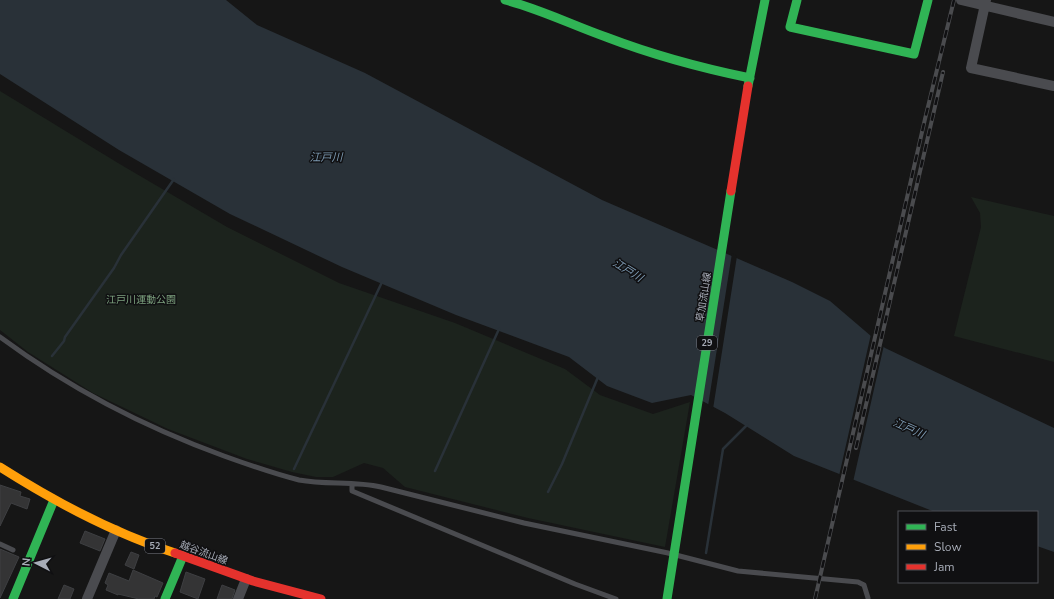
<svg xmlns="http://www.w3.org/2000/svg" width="1054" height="599" viewBox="0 0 1054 599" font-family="'Nunito Sans','Noto Sans JP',sans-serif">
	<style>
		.green { fill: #1c231d }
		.water { fill: #293138 }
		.pier { fill: #161616 }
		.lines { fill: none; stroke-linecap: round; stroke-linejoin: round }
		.stream { stroke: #293138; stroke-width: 2.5 }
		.building { fill: #343435; stroke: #3e3f42 }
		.lane { stroke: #4a4b4f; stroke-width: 5 }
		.street { stroke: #4a4b4f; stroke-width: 10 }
		.fast { stroke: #30b455; stroke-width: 9 }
		.slow { stroke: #ff9f0a; stroke-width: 9 }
		.jam { stroke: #e5322d; stroke-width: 9 }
		.rail-casing { stroke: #4a4b4e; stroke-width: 4 }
		.rail { stroke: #101012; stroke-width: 2.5; stroke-dasharray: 8; stroke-linecap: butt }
		.fast-bridge { stroke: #30b455; stroke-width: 9 }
		.jam-bridge { stroke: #e5322d; stroke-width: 9 }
		.labels { text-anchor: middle; stroke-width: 3; stroke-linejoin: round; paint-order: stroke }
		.shield { fill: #101012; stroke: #7a7d86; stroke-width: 1 }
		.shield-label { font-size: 9px; font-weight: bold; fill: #a7acb7 }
		.street-label { font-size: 10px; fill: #a7acb7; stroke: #101012 }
		.park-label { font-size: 10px; fill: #7da27f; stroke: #101012 }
		.water-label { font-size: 11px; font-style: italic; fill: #7d9ab2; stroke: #101012 }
	</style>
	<rect width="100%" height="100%" fill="#161616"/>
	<path class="green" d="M0 91 118 163 227 227 339 283 455 323 565 369 600 395 653 414 690 402 665 547 528 518 405 487 383 468 364 463 333 477H316L292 472 247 459 168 429 93 393 28 352 0 330Z
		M971 197 1054 216V362L954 336 981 227 980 213Z"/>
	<path class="water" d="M0 0H226L257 25 365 73 602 200 792 282 830 301 885 348 1054 428V552L1037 546V512H935L794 456 725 413 691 395 652 403 607 386 569 357 456 315 342 267 230 214 119 150 0 74Z"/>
	<path class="pier" d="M732 253 737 256 713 409 708 406Z
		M871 334 884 345 853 482 839 476Z"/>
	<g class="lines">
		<path class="stream" d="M52 356 64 341 65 337 114 268 121 255 174 179
			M294 469 382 282
			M435 471 499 329
			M548 492 562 464 598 377
			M706 553 723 449 747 425"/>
	</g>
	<path class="building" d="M0 485 21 492 20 496 30 499 27 509 11 503 0 526Z
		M85 531 105 539 100 551 80 543Z
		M0 549 19 557 0 598Z
		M131 552 139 555 134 569 125 565Z
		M133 570 163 583 157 597 155 596 154 599H139L118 594V595L106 590 108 585 105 583 109 573 129 581Z
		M186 572 205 579 198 599 180 592Z
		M64 585 74 589 70 599H58Z
		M222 585 235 590 232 599H217Z"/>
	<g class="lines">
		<path class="lane" d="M0 337C69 388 144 427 224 456 249 465 274 474 299 480 326 485 354 481 381 487L524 523 668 553 738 571 858 582 864 585 868 598
			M352 484V491L575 584 616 599
			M0 544 13 550"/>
		<path class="street" d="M961 0 1054 22
			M986 0 971 68 1054 86
			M87 599 116 530
			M238 599 246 579"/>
		<path class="fast" d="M505 0C540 9 572 25 606 37 653 55 701 68 750 78
			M797 0 790 27 914 54 928 0
			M748 86 765 0
			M13 599 54 500
			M165 599 183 556"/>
		<path class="slow" d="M0 467C55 502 113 533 175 553"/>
		<path class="jam" d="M175 553 253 581 321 599"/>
		<g class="rail-casing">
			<path id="rail" d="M856 448 943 72
				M815 599 925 119 954 0"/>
		</g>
		<use href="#rail" class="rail"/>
		<path class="fast-bridge" d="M667 599 731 191"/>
		<path class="jam-bridge" d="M731 191 748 86"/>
	</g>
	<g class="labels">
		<g class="shield">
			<rect x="697" y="336" width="20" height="14" rx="3"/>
			<rect x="145" y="539" width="20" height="14" rx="3"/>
		</g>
		<g class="shield-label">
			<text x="707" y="346">29</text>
			<text x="155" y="549">52</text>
		</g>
		<g class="street-label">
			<text transform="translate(703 297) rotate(-81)" y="4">草加流山線</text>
			<text transform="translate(204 552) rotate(20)" y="4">越谷流山線</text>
		</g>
		<g class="park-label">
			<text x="141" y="303">江戸川運動公園</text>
		</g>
		<g class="water-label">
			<text x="326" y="161">江戸川</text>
			<text transform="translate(628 270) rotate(32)" y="4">江戸川</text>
			<text transform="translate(909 428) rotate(24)" y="4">江戸川</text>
		</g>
	</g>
	<rect x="898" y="511" width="140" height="72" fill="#101012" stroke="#4c4e54"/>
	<rect x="906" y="524" width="20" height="6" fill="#30b455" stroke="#4c4e54"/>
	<text x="934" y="531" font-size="12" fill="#a7acb7">Fast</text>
	<rect x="906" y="544" width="20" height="6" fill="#ff9f0a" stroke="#4c4e54"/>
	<text x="934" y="551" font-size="12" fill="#a7acb7">Slow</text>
	<rect x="906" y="564" width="20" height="6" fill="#e5322d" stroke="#4c4e54"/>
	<text x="934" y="571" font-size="12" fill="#a7acb7">Jam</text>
	<g transform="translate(36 563) rotate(276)" stroke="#101012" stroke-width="3" paint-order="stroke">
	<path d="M0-3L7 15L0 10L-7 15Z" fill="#a7acb7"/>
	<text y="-6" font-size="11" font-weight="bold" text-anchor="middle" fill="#a7acb7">N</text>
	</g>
</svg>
